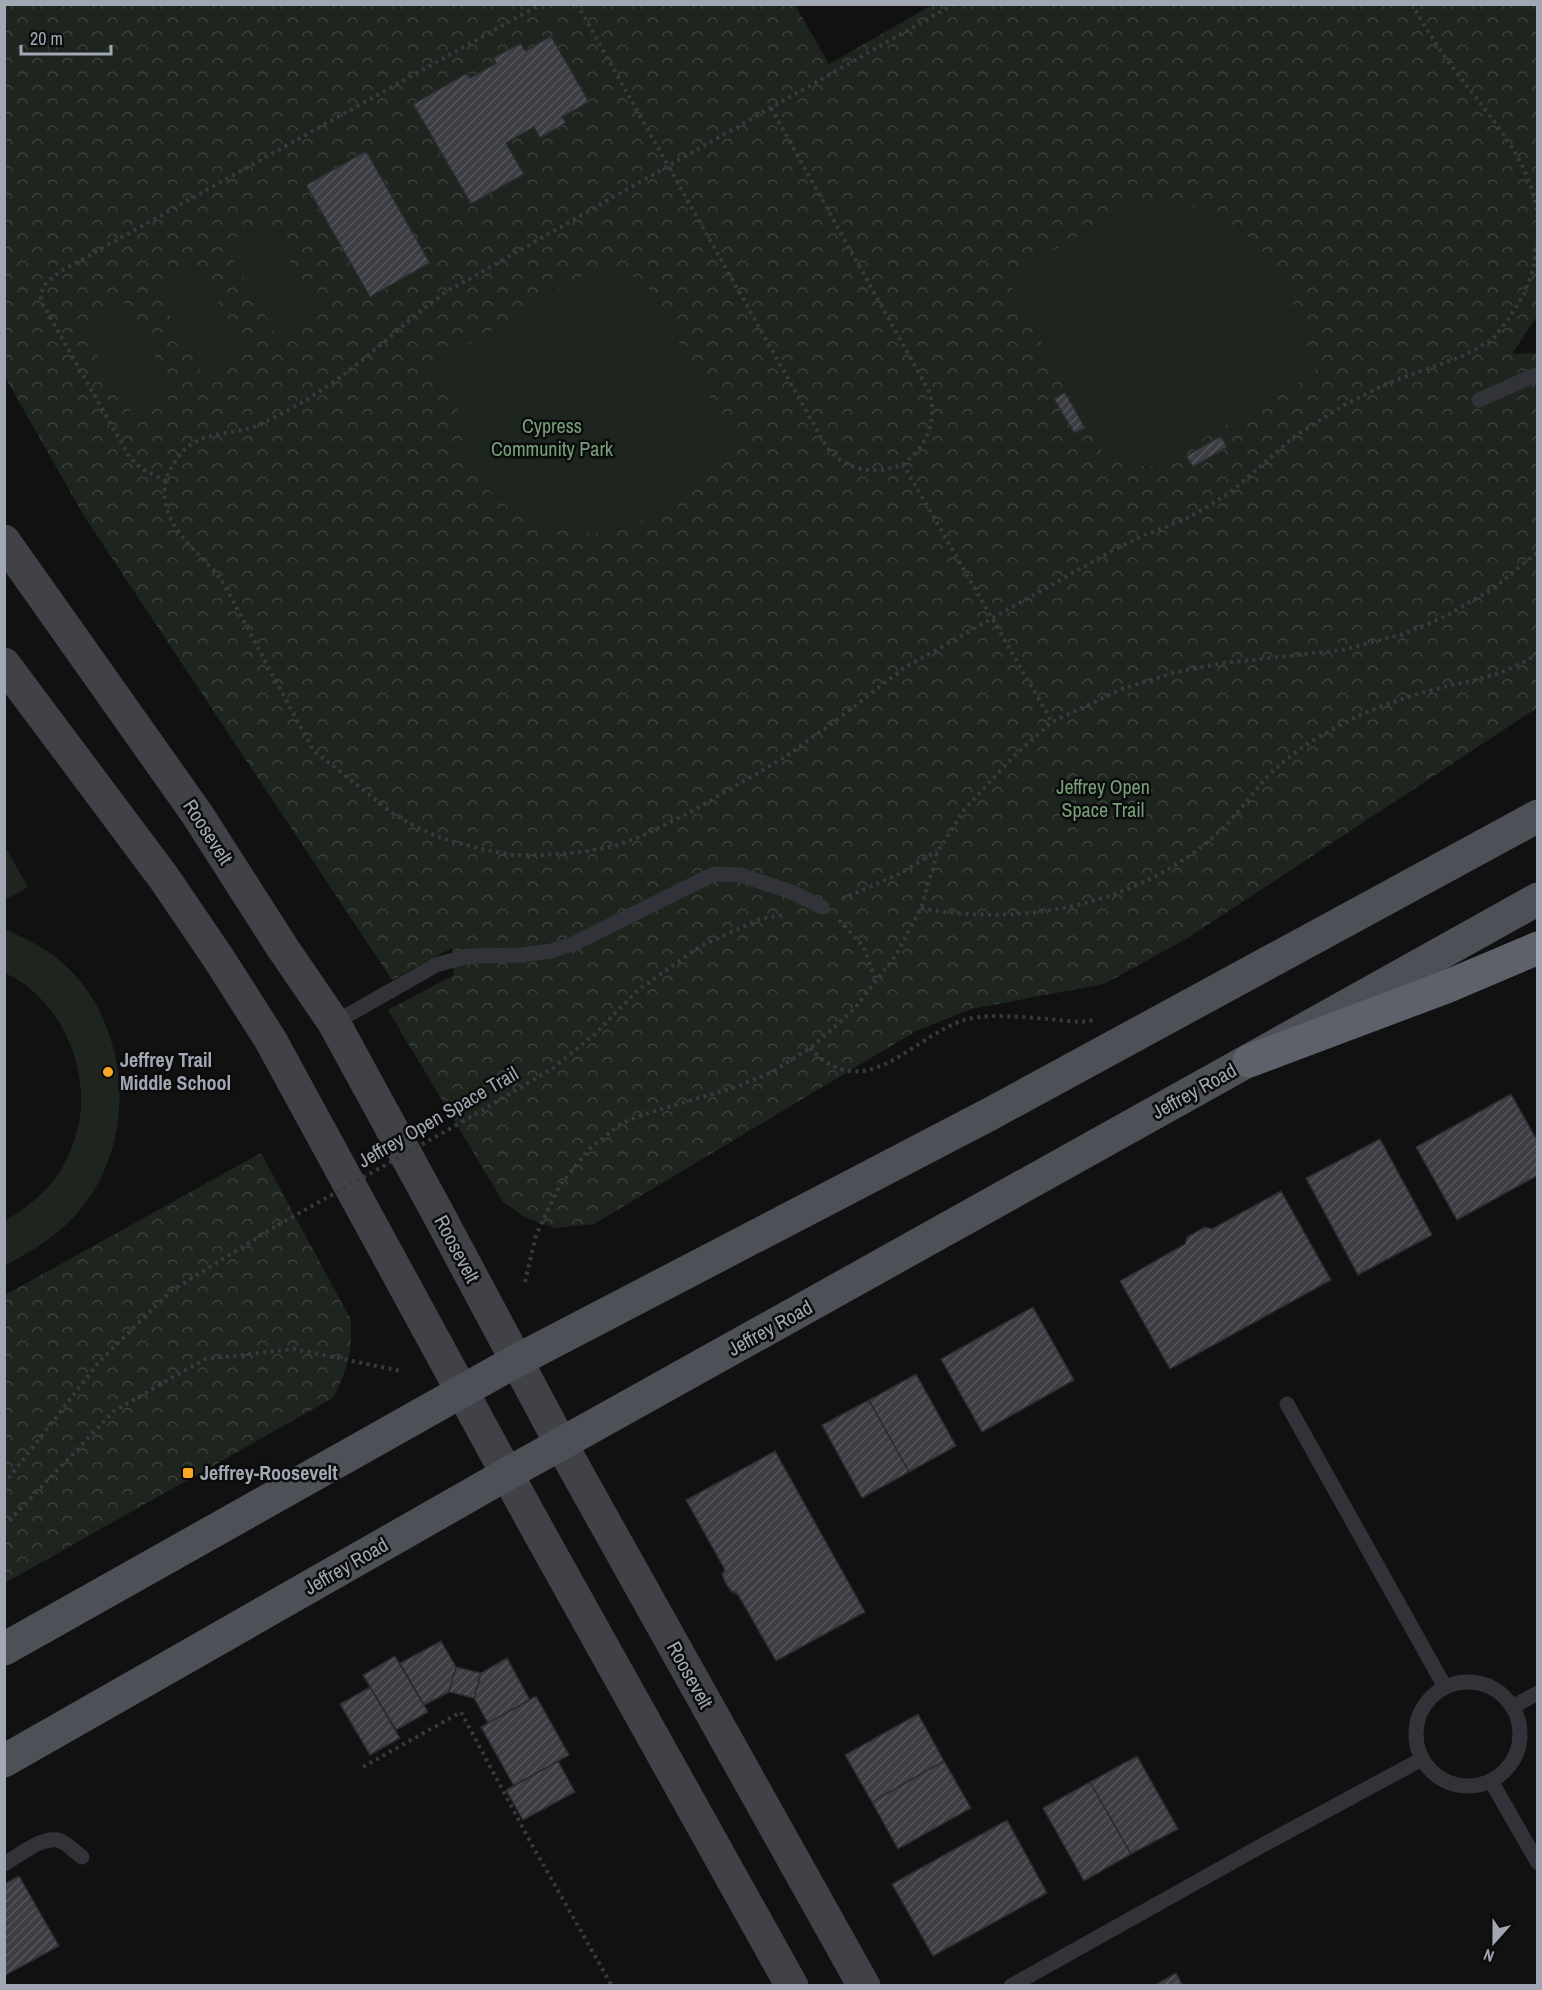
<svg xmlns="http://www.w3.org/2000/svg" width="1542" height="1990" viewBox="0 0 1542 1990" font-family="'Archivo Narrow',sans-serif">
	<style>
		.park { fill: url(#park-crowns) }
		.garden { fill: #1d251e }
		.building { fill: url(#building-hatch); stroke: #2b2b2f; stroke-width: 1.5 }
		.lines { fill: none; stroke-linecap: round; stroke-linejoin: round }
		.path { stroke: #383a3f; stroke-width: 4; stroke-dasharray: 3 4.5; stroke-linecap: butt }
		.lane { stroke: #323338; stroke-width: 15 }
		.secondary { stroke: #404248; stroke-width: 33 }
		.primary { stroke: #4e5057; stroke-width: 33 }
		.highway { stroke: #5d6169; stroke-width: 33 }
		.path-bridge { stroke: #383a3f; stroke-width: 4; stroke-dasharray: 3 4.5; stroke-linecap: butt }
		.poi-dot { fill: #faa721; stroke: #0c0c0d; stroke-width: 2 }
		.labels { text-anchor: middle; stroke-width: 5; stroke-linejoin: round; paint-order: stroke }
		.park-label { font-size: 20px; fill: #77a078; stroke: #0c0c0d }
		.street-label { font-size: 20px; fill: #a1a8b4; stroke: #0c0c0d }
		.poi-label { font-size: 20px; font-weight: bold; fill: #a1a8b4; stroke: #0c0c0d; text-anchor: start }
	</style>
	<defs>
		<pattern id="park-crowns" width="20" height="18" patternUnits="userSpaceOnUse" patternTransform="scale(1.5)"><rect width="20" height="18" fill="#1d251e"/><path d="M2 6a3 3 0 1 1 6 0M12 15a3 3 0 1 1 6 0" fill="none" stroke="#3b423c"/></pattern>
		<pattern id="building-hatch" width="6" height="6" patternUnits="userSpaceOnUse" patternTransform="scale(1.5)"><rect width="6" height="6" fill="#3d3e43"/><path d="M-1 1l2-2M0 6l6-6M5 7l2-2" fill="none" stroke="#56575c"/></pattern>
	</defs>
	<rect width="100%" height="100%" fill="#111112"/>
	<path class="park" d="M4 5H795L829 64 932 5H1537V316L1512 354 1537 353V708L1186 939 1104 984 971 1009 916 1031 594 1224 555 1228 526 1218 503 1202 388 1010 454 975 452 948 392 980 84 516 5 377Z
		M261 1153 351 1320C352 1353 348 1368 333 1398L5 1583V1295Z"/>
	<path class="garden" d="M1147 204C1162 204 1179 204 1193 207 1233 217 1269 249 1285 286 1298 313 1306 344 1316 373L1158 465C1135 469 1115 464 1098 447L1011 286 1049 253 1124 208Z
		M266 220 319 312 277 336 224 244Z
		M195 261 248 353 205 377 152 285Z
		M602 271C623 272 635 275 650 290L738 450 696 474 679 495 666 507 626 529 603 534 556 530 531 521 510 509 493 495 469 460 458 426V409L433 366 576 279 589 273Z
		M122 300 176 392 134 417 80 326Z
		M7 850 28 887 5 900 4 851Z
		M5 929C21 937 38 944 53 955 127 1010 141 1129 86 1202 64 1232 37 1248 5 1266V1221C25 1209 46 1193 59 1173 71 1153 81 1127 81 1104 83 1051 53 995 5 973Z"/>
	<path class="building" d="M551 36 589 102 562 117 566 123 540 138 534 127 506 143 524 174 471 204 413 104 467 73 470 78 496 63 493 58 521 43 525 51Z
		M366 151 430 263 370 297 306 185Z
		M1065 392 1085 428 1074 433 1054 399Z
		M1221 436 1227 447 1193 467 1186 456Z
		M1511 1094 1538 1142V1175L1457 1220 1416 1147Z
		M1380 1139 1432 1235 1358 1275 1306 1178Z
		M1281 1191 1331 1280 1170 1369 1120 1281 1185 1244 1187 1237 1205 1227 1212 1229Z
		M1033 1307 1074 1380 982 1432 941 1359Z
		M916 1374 956 1446 909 1472 869 1400Z
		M869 1400 909 1472 862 1498 822 1425Z
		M775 1451 865 1612 776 1661 737 1593 736 1594 734 1591 732 1592 726 1584 722 1574 725 1570 686 1500Z
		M441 1641 456 1667 449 1692 424 1705 400 1663Z
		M395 1656 428 1712 396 1730 363 1675Z
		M507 1658 530 1700 488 1723 474 1698 481 1673Z
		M456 1667 481 1673 474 1698 449 1692Z
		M370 1687 400 1738 370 1755 340 1704Z
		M536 1696 569 1755 514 1786 481 1727Z
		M918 1714 944 1761 872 1802 845 1755Z
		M1137 1756 1178 1829 1131 1854 1090 1782Z
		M558 1761 575 1792 523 1820 506 1790Z
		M944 1761 971 1808 898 1849 872 1802Z
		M1090 1782 1131 1854 1084 1881 1043 1808Z
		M1007 1820 1047 1893 933 1956 892 1884Z
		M19 1876 59 1946 4 1976V1884Z
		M1176 1973 1183 1986H1153Z"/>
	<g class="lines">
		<path class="path" d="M577 4 826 446C845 471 875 476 903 464L1052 722
			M954 4 446 292C411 317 381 346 347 372 321 392 291 410 261 424 230 438 199 427 176 460 172 467 168 473 166 480 156 524 198 550 221 579L313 750 392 813 418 828 441 838 485 850 514 855H544L582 852 614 846 642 836 689 813 785 757 842 716 904 668 1108 553 1142 536 1186 519 1212 504 1233 490 1295 436 1346 404 1388 383 1463 356 1492 340 1510 317 1524 294 1533 270 1538 241
			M1412 4C1427 31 1444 57 1463 81 1495 123 1533 164 1538 220
			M771 108 930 393C937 422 927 446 903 464
			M166 481 142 469 130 458 41 301C41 284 48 281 61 271L541 4
			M842 899 899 874 937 851
			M921 908C1024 928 1140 904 1219 832 1237 815 1251 795 1267 777 1286 757 1309 742 1333 729 1361 713 1391 702 1422 693 1445 686 1469 682 1492 675 1508 671 1523 662 1538 654
			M839 920 864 947 876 982
			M810 1048C866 1108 911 1036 965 1020 993 1011 1049 1020 1080 1022L1094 1020
			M462 1122 553 1068 595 1034 638 990 699 947 760 919 783 915
			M525 1282 536 1235 559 1187 588 1150 620 1124 645 1114 736 1087 772 1072 810 1048 828 1033 855 1008 896 955 921 908 938 851 964 810 1014 756 1052 722 1122 689 1176 672 1224 663 1342 650 1404 634 1446 616 1494 588 1538 552
			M4 1484 99 1362 171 1291 278 1225
			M4 1526 114 1411 205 1359 294 1349 401 1371
			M363 1767 461 1712 531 1843 612 1986"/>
		<path class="lane" d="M1479 400 1538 374
			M334 1023 436 965 468 956 523 955 551 951 575 943 714 874 741 875 794 893 822 907
			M1287 1404 1445 1687
			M1416 1734a52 52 0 1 1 104 0a52 52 0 1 1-104 0Z
			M1512 1707 1538 1693
			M1491 1781 1538 1863
			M4 1864C19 1856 40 1837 58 1840 66 1842 75 1852 82 1857
			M1011 1986 1261 1846 1422 1759"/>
		<path class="secondary" d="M4 541 197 814 282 947 334 1023 435 1208 561 1444 864 1986
			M4 664 164 878 219 959 270 1039 531 1518 792 1986"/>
		<path class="primary" d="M4 1649 516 1361 990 1114 1538 816
			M4 1761 507 1474 1538 899"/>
		<path class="highway" d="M1249 1061 1446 987 1538 948"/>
		<path class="path-bridge" d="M278 1225 462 1122"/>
	</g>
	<g class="poi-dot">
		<circle cx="108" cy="1072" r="6"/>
		<rect x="182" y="1467" width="12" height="12" rx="3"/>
	</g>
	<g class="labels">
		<g class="park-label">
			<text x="552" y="433">Cypress<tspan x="552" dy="23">Community Park</tspan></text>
			<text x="1103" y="794">Jeffrey Open<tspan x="1103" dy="23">Space Trail</tspan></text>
		</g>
		<g class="street-label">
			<text transform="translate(208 832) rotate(57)" y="7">Roosevelt</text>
			<text transform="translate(1194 1091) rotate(-29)" y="7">Jeffrey Road</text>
			<text transform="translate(438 1117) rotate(-30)" y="7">Jeffrey Open Space Trail</text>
			<text transform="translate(457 1249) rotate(62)" y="7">Roosevelt</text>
			<text transform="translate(770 1328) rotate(-29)" y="7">Jeffrey Road</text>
			<text transform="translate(346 1566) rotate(-30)" y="7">Jeffrey Road</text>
			<text transform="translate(690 1675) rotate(61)" y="7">Roosevelt</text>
		</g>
		<g class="poi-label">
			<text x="120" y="1067">Jeffrey Trail<tspan x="120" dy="23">Middle School</tspan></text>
			<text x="200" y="1480">Jeffrey-Roosevelt</text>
		</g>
	</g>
	<rect width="1542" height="1990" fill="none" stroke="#a1a8b4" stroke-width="12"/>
	<g transform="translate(1494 1942) rotate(201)" stroke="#0c0c0d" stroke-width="4.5" paint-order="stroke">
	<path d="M0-4.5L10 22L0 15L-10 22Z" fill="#a1a8b4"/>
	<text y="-9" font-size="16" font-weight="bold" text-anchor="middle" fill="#a1a8b4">N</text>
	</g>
	<path d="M21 45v9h90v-9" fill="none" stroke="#a1a8b4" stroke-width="3"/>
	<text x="30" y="45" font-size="18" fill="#a1a8b4" stroke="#0c0c0d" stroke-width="4.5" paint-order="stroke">20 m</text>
</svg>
